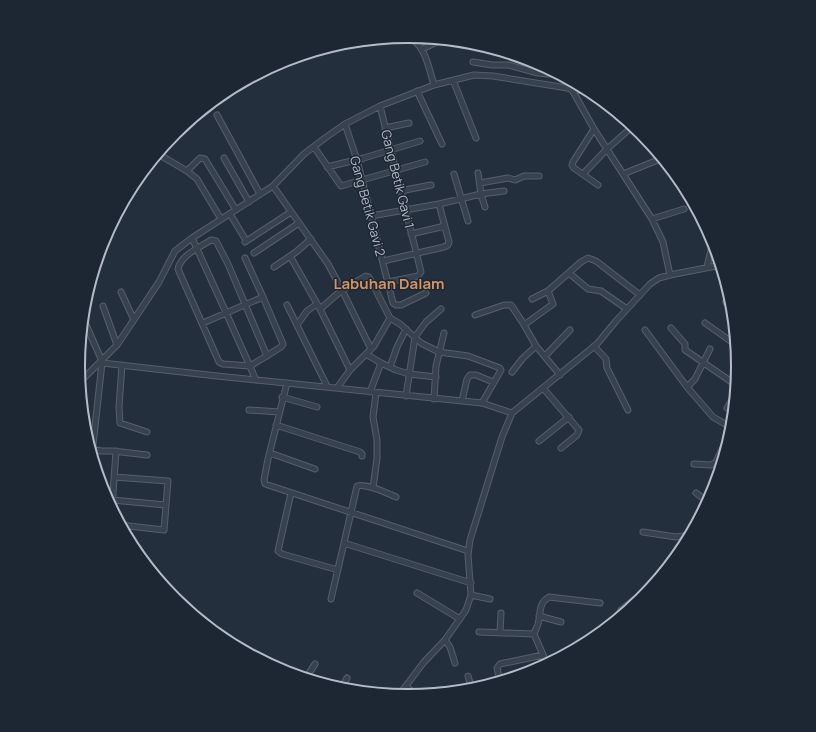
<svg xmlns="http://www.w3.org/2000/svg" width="816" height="732" viewBox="0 0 816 732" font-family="Manrope,sans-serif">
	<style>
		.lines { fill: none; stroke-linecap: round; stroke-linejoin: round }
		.minor-casing { stroke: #565f6c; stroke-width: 7 }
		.minor { stroke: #38414e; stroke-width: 5 }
		.labels { text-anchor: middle; stroke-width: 3; stroke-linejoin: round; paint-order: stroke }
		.street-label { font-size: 13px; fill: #b4bcc9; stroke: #1d2633 }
		.quarter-label { font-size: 15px; font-weight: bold; fill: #d59563; stroke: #1d2633 }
		.rim { fill: none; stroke: #b4bcc9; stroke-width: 2 }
	</style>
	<rect width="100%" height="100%" fill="#242f3e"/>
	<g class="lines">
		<g class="minor-casing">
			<path id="minor" d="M407 36C426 45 428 66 434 85
				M422 49 443 39
				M473 62 492 65H508L538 73 548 74 556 73
				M453 80 476 138
				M571 88 594 129 652 219 663 242 670 275
				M417 91 442 144
				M380 106 421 272 418 276 388 282
				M217 115 260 194
				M345 124 357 160 393 303 396 305H401L426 293
				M385 128 409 123
				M594 129 573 162 572 165 574 168 598 185
				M314 147 341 186 425 162
				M158 154 187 171 197 179 221 219
				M224 158 249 202
				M327 167 364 158 420 141
				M187 171 200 158 205 159 236 210
				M584 173 607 149 633 126
				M454 174 468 221
				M623 174 658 160
				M480 183 508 178 515 180 524 176H539
				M273 186 328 264 342 290 371 349
				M400 191 431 185
				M485 207 481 194 504 191
				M230 214 244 237
				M371 216 439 204 481 194 478 173
				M652 219 684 209
				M411 234 445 226
				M192 238 224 308 256 380
				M245 242 291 212
				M254 253 299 223
				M290 256 320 309 350 370
				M245 258 263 297 283 344 281 347 250 366
				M383 261 444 247 448 245 449 242 439 204
				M274 267 296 252 311 239
				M707 267 713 241
				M569 273 588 289 601 291 627 309
				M121 292 134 320
				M532 299 548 291 581 262 588 258 596 261 640 295
				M726 302 731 301
				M287 305 327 386
				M103 306 117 345
				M320 309 342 290 366 276 369 277 390 318 400 324 421 343 439 352 468 356 500 368 501 370 482 403
				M475 315 504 305H511L523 323 536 346 560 375
				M83 318 102 361V363L217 376 482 403 512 413 597 344 616 321 650 284 659 278 670 275 721 265
				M203 323 263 297
				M705 323 736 345
				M297 325 307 311 317 304
				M524 325 553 304 548 291
				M671 328 685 344V350L688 352 736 385
				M645 330 687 387 695 379 710 349
				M594 346 606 359 607 368 628 410
				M366 354 381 363
				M545 356 570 330
				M78 362 84 377
				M122 365 119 407 120 423 147 432
				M250 366 223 364 219 362 178 269C181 255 200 247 211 240L216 241 228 264 267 356
				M390 367 397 347 406 329
				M512 372 523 358 536 346
				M80 382 117 345 159 282 175 251 192 238 273 186 304 154 325 138 345 124 380 106 434 85 474 75 493 76 592 92
				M287 383 268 459 264 480 265 484 468 551
				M687 387 713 417 732 428
				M337 388 350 370 374 346 390 318
				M543 388 579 430 577 435 561 448
				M370 392 381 363 396 370 409 374 436 377
				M406 396 415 337 426 322 441 309
				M282 397 317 407
				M434 399 436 366 444 333
				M462 401 467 379 470 375H476L493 382
				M727 408 735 395
				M249 410 279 412
				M276 425 360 452 362 454V456
				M539 441 569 417
				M92 449 101 451H113L147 455
				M270 453 315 469
				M92 454 102 363
				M694 464 711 465 716 462 732 428
				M373 488 377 458V440L373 417 376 393
				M291 493 278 551 282 554 338 570
				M696 493 708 502
				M396 497C387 493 366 483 357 486L344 543 471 583
				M112 500 166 505 168 481 114 477
				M112 508 116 451
				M120 525 164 530 166 505
				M643 532 676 537 690 535
				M417 593 460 619
				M471 595 490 599
				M331 599 344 543
				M621 610 635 599 641 600
				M539 616 561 622
				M479 632 534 634 547 664
				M500 633 501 613
				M534 634C535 631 537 627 538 624 541 614 538 603 549 597L600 603
				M445 640 450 647 455 663
				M468 676 472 690
				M306 678 315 664
				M500 681 497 668 500 664 543 655
				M406 686 416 695
				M485 686 499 678
				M341 689 347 678
				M399 695 424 662 445 640 466 610 471 595 468 555 470 540 502 437 512 413"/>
		</g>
		<use href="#minor" class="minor"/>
	</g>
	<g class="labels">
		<g class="street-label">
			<text transform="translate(398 179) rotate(76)" y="5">Gang Betik Gavi 1</text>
			<text transform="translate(368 206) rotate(75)" y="5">Gang Betik Gavi 2</text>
		</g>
		<g class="quarter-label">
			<text x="389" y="289">Labuhan Dalam</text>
		</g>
	</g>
	<path d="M0 0H816V732H0ZM85 366a323 323 0 1 1 646 0a323 323 0 1 1-646 0Z" fill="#1d2633" fill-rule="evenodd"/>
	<path class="rim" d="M85 366a323 323 0 1 1 646 0a323 323 0 1 1-646 0Z"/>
</svg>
